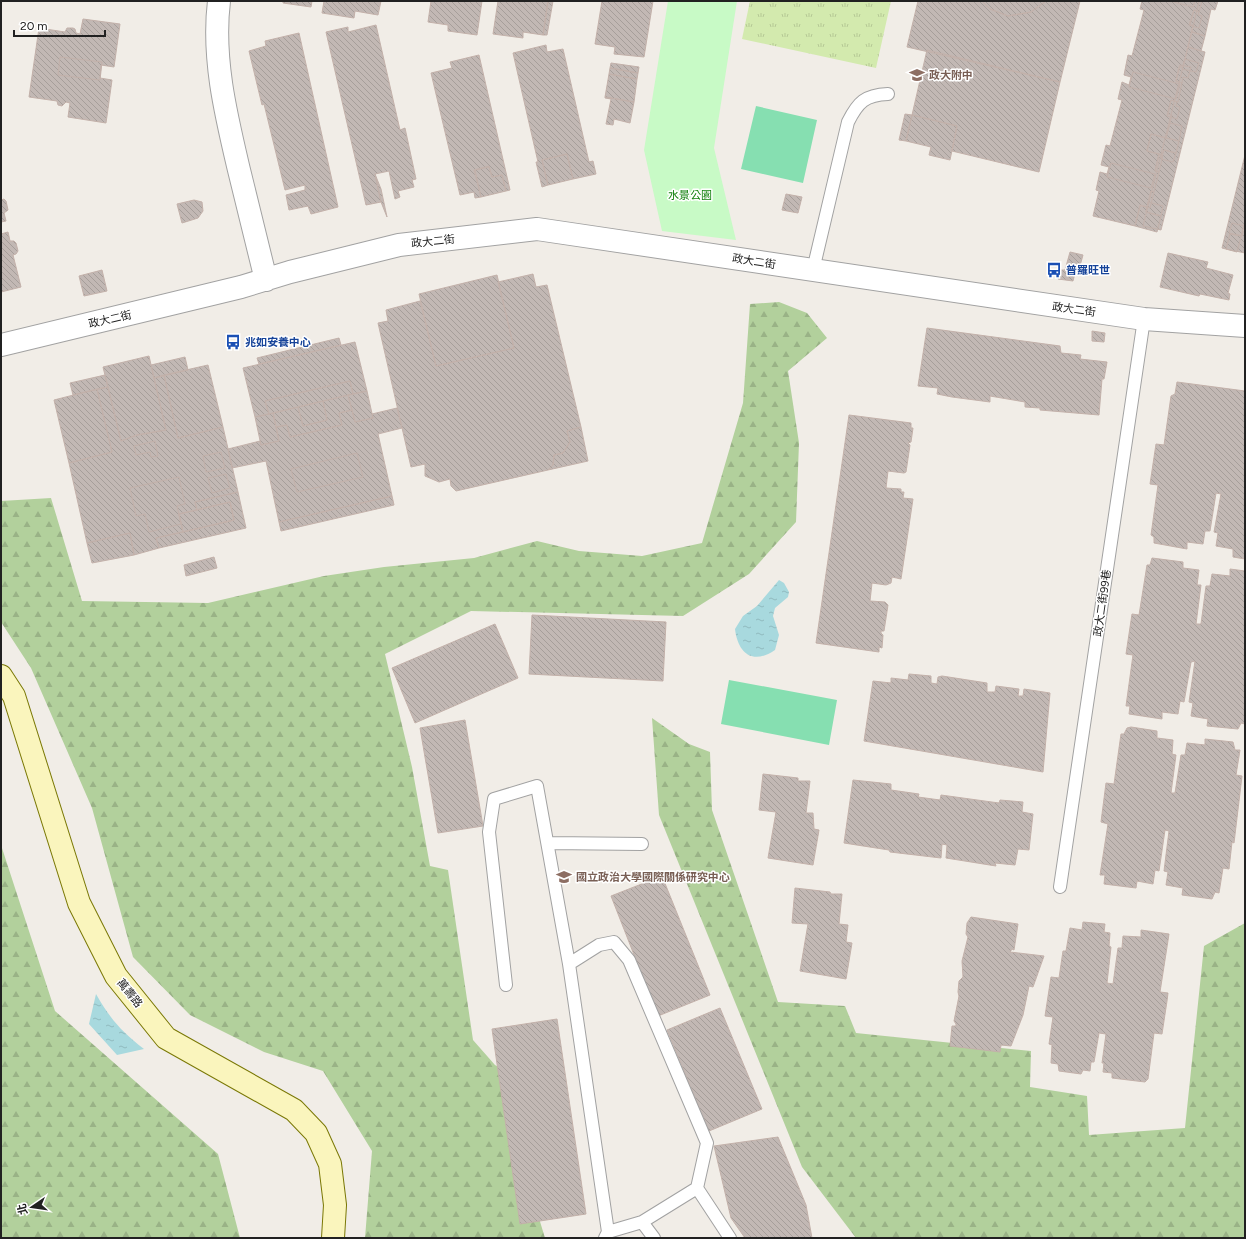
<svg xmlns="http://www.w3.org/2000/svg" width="1246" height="1239" viewBox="0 0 1246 1239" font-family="Figtree,'Noto Sans TC',sans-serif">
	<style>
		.grass { fill: url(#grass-tufts) }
		.forest { fill: url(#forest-firs) }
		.park { fill: #c8fac6 }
		.pitch { fill: #86dfb1 }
		.water { fill: url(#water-ripples) }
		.building { fill: url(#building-back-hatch); stroke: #c3b1aa }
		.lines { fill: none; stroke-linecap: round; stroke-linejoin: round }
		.lane-casing { stroke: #a2a2a2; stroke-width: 14 }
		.street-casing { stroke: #a2a2a2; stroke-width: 24 }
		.secondary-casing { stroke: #7a7805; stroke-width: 24 }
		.lane { stroke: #fff; stroke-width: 12 }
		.street { stroke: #fff; stroke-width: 22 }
		.secondary { stroke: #faf5bd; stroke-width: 22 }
		.labels { text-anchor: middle; stroke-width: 3; stroke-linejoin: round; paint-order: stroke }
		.education-label { font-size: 11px; font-weight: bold; fill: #785e54; stroke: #fff; text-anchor: start }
		.park-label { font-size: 11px; fill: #11810c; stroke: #fff }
		.street-label { font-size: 11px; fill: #212121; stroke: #fff }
		.transit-label { font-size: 11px; font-weight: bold; fill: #164399; stroke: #fff; text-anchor: start }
	</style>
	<defs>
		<pattern id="grass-tufts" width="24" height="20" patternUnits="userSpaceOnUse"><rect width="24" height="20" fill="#d3eaae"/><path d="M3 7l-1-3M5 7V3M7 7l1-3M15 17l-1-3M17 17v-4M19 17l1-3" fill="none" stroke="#b5c895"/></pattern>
		<pattern id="forest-firs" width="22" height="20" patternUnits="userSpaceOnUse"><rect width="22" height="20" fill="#b2d09c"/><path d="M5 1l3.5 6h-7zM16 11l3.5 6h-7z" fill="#99b286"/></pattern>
		<pattern id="water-ripples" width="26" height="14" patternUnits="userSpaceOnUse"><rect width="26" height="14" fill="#a8d9de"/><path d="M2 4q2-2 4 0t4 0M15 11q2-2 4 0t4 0" fill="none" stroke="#90babe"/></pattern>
		<pattern id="building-back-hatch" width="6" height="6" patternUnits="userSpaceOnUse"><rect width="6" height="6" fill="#c2b8b4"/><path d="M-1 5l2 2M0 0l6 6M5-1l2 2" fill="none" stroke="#a69e9a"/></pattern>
	</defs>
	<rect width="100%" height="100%" fill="#f1ede7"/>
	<path class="grass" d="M750 1H891L876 68 742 39Z"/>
	<path class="forest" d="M779 302 807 313 827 338 788 371 799 443 796 522 749 574 683 616 471 611 385 654 412 767 430 866 448 870 473 1040 495 1065 513 1075 528 1182 545 1238H365L372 1151 323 1071 264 1052 190 1015 133 957 92 808 31 668 1 622V501L51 498 82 601 208 603 324 576 384 567 474 558 537 541 579 551 642 556 702 543 743 403 750 304Z
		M652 718 689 744 710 752 712 810 778 1002 845 1006 856 1033 1031 1051 1030 1087 1087 1096 1089 1135 1185 1128 1204 946 1245 923V1238H856L802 1167 659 815Z
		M1 845 55 1011 218 1154 240 1238H1Z"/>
	<path class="park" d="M668 1H737L714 148 736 240 662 231 644 150Z"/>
	<path class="pitch" d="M756 106 817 120 803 183 741 169Z
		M729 680 837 700 829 745 721 724Z"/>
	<path class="water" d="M779 580 784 583 789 592 788 597 775 608 773 616 779 635 775 650C753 665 738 654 735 629L743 616 757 606Z
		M96 994C111 1020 121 1031 144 1049L117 1055 89 1024Z"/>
	<path class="building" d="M283 1H312L311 7 283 3Z
		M324 1H381L378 15 355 11 354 18 322 13Z
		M431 1H482L477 35 448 31V25L428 22Z
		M498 1H548L543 35 523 32V38L493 34Z
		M548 1H553L547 35H543Z
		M602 1H653L644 57 614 54 615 47 595 44Z
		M918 1H982L990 9 1008 16 1031 12 1046 1H1080L1060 82 907 47Z
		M982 1H1046L1031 12 1008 16 990 9Z
		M1142 1H1202L1199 12 1194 10 1190 25H1193L1183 67H1179L1176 81 1182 83 1178 102 1171 100 1168 114 1172 115 1166 138 1151 134 1147 151 1159 154 1155 171 1159 172 1154 192 1151 191 1147 207 1140 205 1135 226 1093 216 1099 191 1096 190 1100 172 1107 174 1109 167 1101 165 1106 145 1110 146 1122 100 1118 99 1122 82 1129 85 1131 77 1124 75 1128 55 1132 56 1144 10 1140 9Z
		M1170 1H1195L1193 7Z
		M1199 1H1218L1215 10 1211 9 1205 36 1192 32Z
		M1194 10 1199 12 1198 15 1202 16 1199 28 1189 25Z
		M83 19 120 24 114 67 101 65 100 78 112 80 106 123 68 117 70 103 66 102 62 106 58 105 57 101 29 97 39 28 65 32 67 28H73L75 29 76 33 80 34Z
		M376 25 400 130 405 128 416 179 412 180 414 187 398 191 400 197 395 199 389 171 375 174 381 202 366 205 326 32 348 27V32Z
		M1192 32 1205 36 1201 51 1188 47Z
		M299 33 338 207 311 214 308 206 289 210 286 195 305 190V185L285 190 264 104 262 105 249 51 266 46 265 41Z
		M546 45 547 52 563 49 589 162 593 161 596 174 573 179 567 154 542 160 548 185 542 187 536 162H538L513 53Z
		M1188 47 1205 52 1161 230 1143 226Z
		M927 50 1060 82 1039 172 952 151 957 126 912 115Z
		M479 55 510 190 506 191 502 175 492 177 489 167 475 170 481 197 475 198 474 192 460 195 431 73 452 68 450 62Z
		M60 57 102 62 100 80 58 75Z
		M1185 59 1199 63 1196 72 1182 69Z
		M611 63 639 67 638 73 610 68Z
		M1180 65 1191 67 1188 78 1183 77 1182 83 1176 81Z
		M610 68 638 73 637 79 609 74Z
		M1133 72 1180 84 1176 99 1129 87Z
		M609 74 637 79 634 102 605 97Z
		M605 97 634 102 630 123 614 119 613 125 606 124 611 99 605 98Z
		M1171 100 1177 102 1176 106 1180 107 1177 119 1167 116Z
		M905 114 912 115 906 141 899 140Z
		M912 115 957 126 950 160 929 155 931 147 906 141Z
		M1170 123 1182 126 1179 141 1166 138Z
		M1151 134 1179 141 1176 153 1164 150 1162 155 1147 151Z
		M1164 150 1176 153 1173 162 1161 159Z
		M567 154 573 179 548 185 542 160Z
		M1159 154 1163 155 1159 172 1155 171Z
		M1245 155V221L1237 252 1222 248Z
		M1111 163 1155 174 1151 188 1107 177Z
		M489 166 492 177 502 175 506 191 481 197 474 170Z
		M375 174 381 189 387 217 381 202Z
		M1151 191 1154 192 1150 208 1147 207Z
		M786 194 802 197 798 213 782 210Z
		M4 199 6 201 8 210 4 213 6 221 1 222V200Z
		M194 200 202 202 203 211 198 218 182 223 177 204Z
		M1148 202 1163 206 1161 216 1146 212Z
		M1140 206 1147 207 1146 212 1161 216 1157 232 1135 226Z
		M1232 223 1244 226 1242 236 1229 233Z
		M1243 231H1245V253L1226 249 1230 234 1242 236Z
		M8 232 10 241H14L16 243 18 251 16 254 13 255 21 287 1 292V234Z
		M1070 252 1083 255 1078 273H1075L1073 281 1058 279 1060 270H1065Z
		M1168 253 1208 262 1206 268 1233 275 1228 293 1230 294 1229 300 1200 294 1199 296 1160 287Z
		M102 270 107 291 84 296 79 276Z
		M533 274 536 287 547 285 581 427 567 431 570 442 563 453 554 455 553 465 548 470 456 491 451 486 450 479 439 482 425 476V464L411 467 378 323 388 321 386 310 420 301 436 366 514 348 498 282Z
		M497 275 514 348 436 366 419 294Z
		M927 328 1060 346 1061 353 1081 355 1080 359 1107 362 1104 379H1102L1099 415 1040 410V408L1025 407V402L990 396V402L952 397 937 394 938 388 918 386Z
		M1092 331 1105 333 1104 342 1092 341Z
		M339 338 341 345 259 364 257 358Z
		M355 342 367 391 353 394 350 381 265 401 269 414 255 417 243 368Z
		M149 356 166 430 137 435 121 441 103 367Z
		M185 357 188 370 154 378 151 365Z
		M208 365 223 427 178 438 164 375Z
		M105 375 108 387 73 395 70 383Z
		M164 375 178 438 223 427 238 492 195 502 197 510 179 514 183 532 156 538 159 548 134 555 130 533 87 543 69 463 112 452 97 389 108 387 121 441 137 435 166 430 154 378Z
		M350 381 353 394 269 414 265 401Z
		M1177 382 1245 391V559L1233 557V549L1216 546 1218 533 1214 532 1221 494 1216 493 1210 531H1205L1203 544 1187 542V549L1154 543V537L1151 535 1158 485 1150 484 1156 444 1164 445 1171 396 1175 394Z
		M97 389 112 452 69 463 54 400Z
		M367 391 373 418 355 422 348 395Z
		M348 395 352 410 339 413 342 425 290 437 287 425 276 427 273 413 298 407 303 426 327 420 323 401Z
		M323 401 327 420 303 426 298 407Z
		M397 408 402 428 378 434 392 496 279 522 266 461 232 468 228 449 260 441 261 445 279 441 276 427 287 425 290 437 342 425 339 413 352 410 355 422 373 418 372 414Z
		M273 413 279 441 261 445 255 417Z
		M849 415 911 423V428H913L911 442 908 443 910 445 906 472 904 473 888 471 886 488 901 489V492H904L903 498 913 499 901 579 892 577 891 583 886 585 872 583 870 601 885 602 888 605 884 631H881V633L883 635 882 648 879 647V652L816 643Z
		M581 427 588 461 548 470 553 465 554 455 563 453 570 442 567 431Z
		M155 441 158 456 151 457 150 452 136 455 134 446Z
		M221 452 225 468 206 472 203 456Z
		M357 453 363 477 297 492 291 469Z
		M226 474 230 488 212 493 208 478Z
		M179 477 185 504 177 506 181 524 149 532 145 514 136 516 130 488Z
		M238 492 246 528 159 548 156 538 234 520 230 502 197 510 195 502Z
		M392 496 394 505 281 531 279 522Z
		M230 502 234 520 183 532 179 514Z
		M230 502 234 520 183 532 179 514Z
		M130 533 134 555 92 563 87 543Z
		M214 557 217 568 186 576 184 565Z
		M1152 558 1183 562V568L1199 570 1197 585H1201L1196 624H1201L1206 586H1210L1212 574 1230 576V569L1245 571V724L1241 723 1238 729 1207 726 1208 719 1191 716 1193 703 1189 702 1195 661 1191 662 1184 702 1180 701 1178 714 1162 712V719L1129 714 1130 706H1126L1133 655 1126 654 1132 614 1139 615 1147 565H1150Z
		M532 615 666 622 663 681 529 674Z
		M495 624 518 678 415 723 392 668Z
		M909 674 931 676V683L937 684 938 677 942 676 987 683V692H995L996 686 1019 689 1018 696H1023L1024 689 1050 693 1043 772 864 741 873 681 891 683V678L908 680Z
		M465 720 483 826 438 833 420 728Z
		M1131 727 1157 731V738L1173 740 1172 754 1176 755 1171 793H1175L1181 755H1185L1187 743 1205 745V739L1233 742 1235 750H1240L1236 775 1242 776 1234 843 1232 842 1229 869 1223 868 1219 893 1215 892 1212 899 1182 895 1183 888 1166 885 1168 872 1164 871 1169 831 1165 830 1159 871 1155 870 1153 884 1137 881 1136 888 1104 884 1105 875H1100L1108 824 1101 822 1106 783 1114 784 1121 734H1124L1127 728Z
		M763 774 798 778V781H810L806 813H813L814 829 819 830 813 865 768 858 776 812 759 810Z
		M853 780 891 784V790L919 794 918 797 940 800 941 795 999 803 1000 800 1023 802 1022 812 1033 814 1029 850 1018 849 1015 865 995 863 996 866 946 858 947 845 942 844 941 858 890 852 889 850 844 843Z
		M662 876 710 995 658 1016 611 896Z
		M795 888 830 892 831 894H842L839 924 848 925 846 942 852 943 846 979 800 971 808 924 792 923Z
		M971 917 1018 924 1014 950 1012 949 1010 952 1044 956 1033 987 1029 986 1023 1015 1011 1046 1001 1045 1000 1052 950 1046 952 1026H956V1024L954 1021 959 996 958 992 959 981 963 977 962 961 968 937 966 934 967 923Z
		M1083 922 1105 924 1104 932 1110 933 1109 946 1111 947 1107 983 1113 984 1118 948H1122L1123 936 1141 937V930L1169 934 1160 992 1168 993 1167 1001 1162 1034 1154 1033 1148 1079 1145 1082 1112 1078V1073L1103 1072 1104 1063H1102L1106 1034 1099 1033 1094 1062H1091L1090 1071 1083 1070 1081 1074 1059 1071 1058 1064 1051 1063 1052 1045 1049 1044 1053 1017 1045 1016 1051 977 1059 978 1063 951H1066L1070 928 1082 930Z
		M720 1008 762 1109 709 1131 667 1030Z
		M557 1019 586 1214 520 1224 492 1029Z
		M778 1137 806 1205 812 1238H745L731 1218 714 1146Z"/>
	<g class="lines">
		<g class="lane-casing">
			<path id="lane" d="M813 270 848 122C858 102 865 95 888 94
				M549 843 642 844
				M1060 887 1144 319
				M569 964 599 945 614 942 629 960 707 1143 697 1188
				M506 985 489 832 494 799 537 786 569 964 608 1232 605 1238
				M608 1232 642 1222
				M654 1238 642 1222 697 1188 730 1238"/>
		</g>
		<g class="street-casing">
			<path id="street" d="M219 1C212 58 226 115 239 170 248 206 257 243 266 280
				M1 345 241 287 290 272 399 245 537 229 1144 319 1245 326"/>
		</g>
		<g class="secondary-casing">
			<path id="secondary" d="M1 676 14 696 79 903 116 976 166 1038 294 1110 316 1133 330 1164 335 1205 333 1238"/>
		</g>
		<use href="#lane" class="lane"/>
		<use href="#street" class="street"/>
		<use href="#secondary" class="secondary"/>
	</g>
	<defs>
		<g id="school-bare" transform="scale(1.2)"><path d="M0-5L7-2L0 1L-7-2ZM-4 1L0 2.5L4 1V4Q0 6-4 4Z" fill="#8d6e63" stroke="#fff" stroke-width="2.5" paint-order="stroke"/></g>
		<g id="bus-bare" transform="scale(1.2)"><path d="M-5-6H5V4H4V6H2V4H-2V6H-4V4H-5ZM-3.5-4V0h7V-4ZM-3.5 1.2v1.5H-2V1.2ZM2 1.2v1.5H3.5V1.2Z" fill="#1a4fb4" stroke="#fff" stroke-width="2.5" paint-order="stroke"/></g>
		<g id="university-bare" transform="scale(1.2)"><path d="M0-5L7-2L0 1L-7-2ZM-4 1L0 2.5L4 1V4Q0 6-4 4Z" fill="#8d6e63" stroke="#fff" stroke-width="2.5" paint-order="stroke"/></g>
	</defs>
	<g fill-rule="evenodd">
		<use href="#school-bare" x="917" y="75"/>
		<use href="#bus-bare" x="1054" y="270"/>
		<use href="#bus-bare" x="233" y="342"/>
		<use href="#university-bare" x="564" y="877"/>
	</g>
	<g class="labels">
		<g class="education-label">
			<text x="929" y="79">政大附中</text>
			<text x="576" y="881">國立政治大學國際關係研究中心</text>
		</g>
		<g class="park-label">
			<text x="690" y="199">水景公園</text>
		</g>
		<g class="street-label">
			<text transform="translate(433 241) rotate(-6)" y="4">政大二街</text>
			<text transform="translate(754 261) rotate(9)" y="4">政大二街</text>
			<text transform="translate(1074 309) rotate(8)" y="4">政大二街</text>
			<text transform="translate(110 319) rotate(-13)" y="4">政大二街</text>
			<text transform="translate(1102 603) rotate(-82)" y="4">政大二街99巷</text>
			<text transform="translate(130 993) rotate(51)" y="4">萬壽路</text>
		</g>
		<g class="transit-label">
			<text x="1066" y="274">普羅旺世</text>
			<text x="245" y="346">兆如安養中心</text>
		</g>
	</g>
	<rect width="1246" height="1239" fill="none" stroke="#212121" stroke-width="4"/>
	<g transform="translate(32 1207) rotate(257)" stroke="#ffffff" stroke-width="3" paint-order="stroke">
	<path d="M0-3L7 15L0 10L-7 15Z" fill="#212121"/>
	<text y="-6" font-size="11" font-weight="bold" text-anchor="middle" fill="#212121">北</text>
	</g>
	<path d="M14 30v6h91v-6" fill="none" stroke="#212121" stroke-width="2"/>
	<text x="20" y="30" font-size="12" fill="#212121" stroke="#ffffff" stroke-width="3" paint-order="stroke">20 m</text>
</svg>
